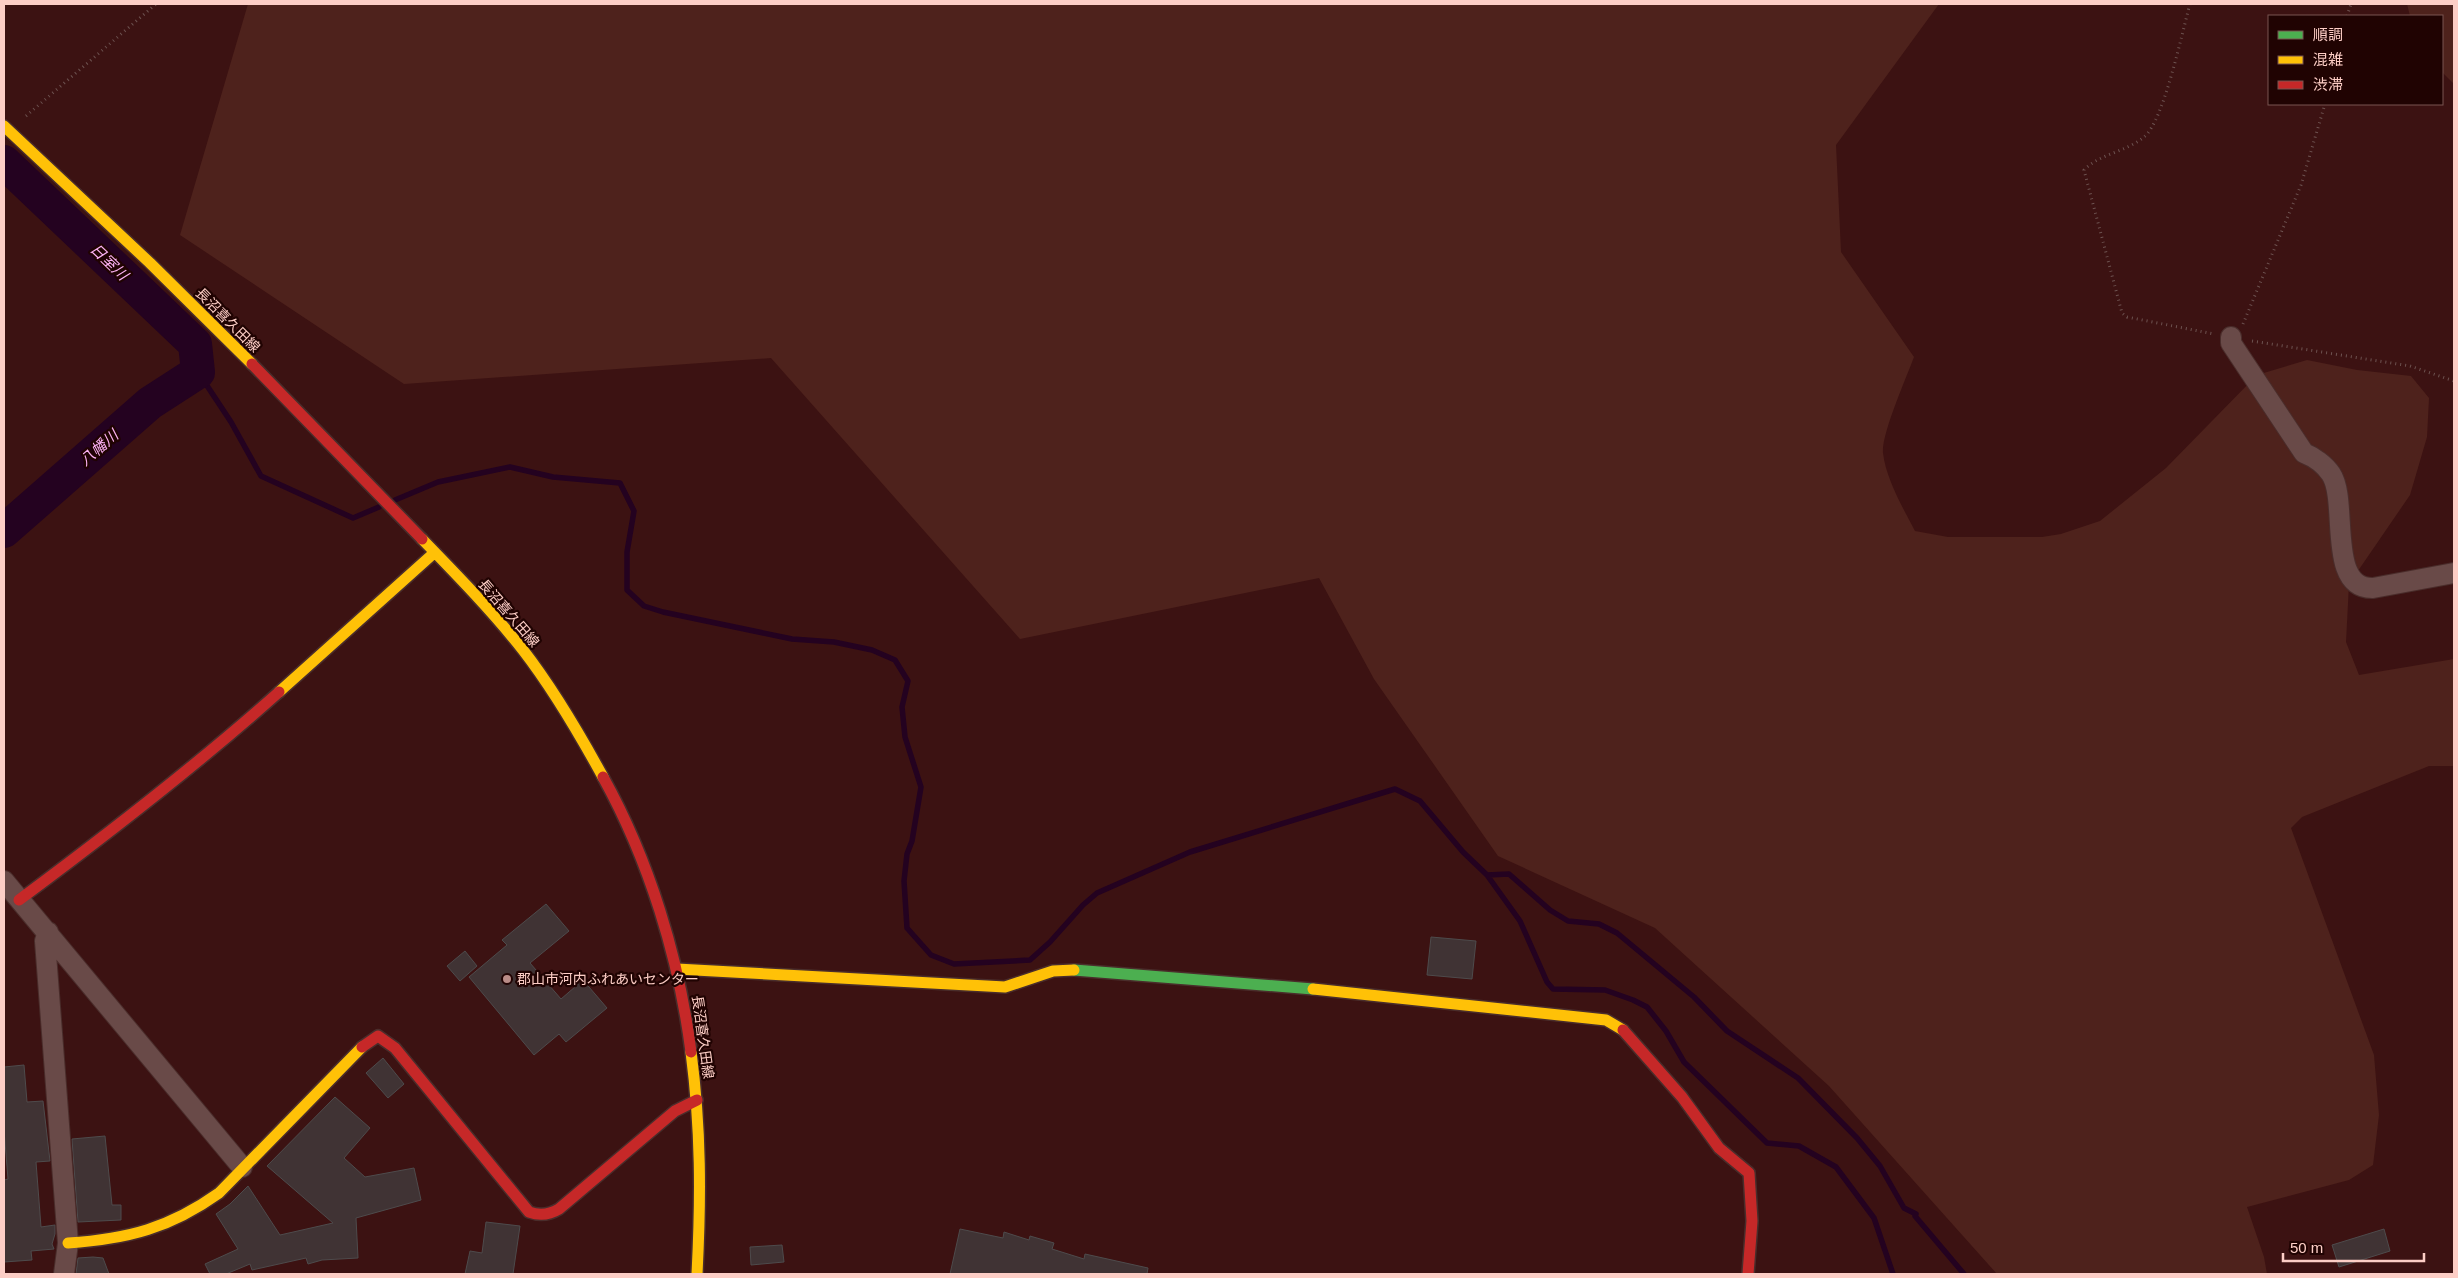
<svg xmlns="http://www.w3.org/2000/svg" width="2458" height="1278" viewBox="0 0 2458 1278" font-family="Helvetica,'Noto Sans JP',sans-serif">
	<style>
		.green { fill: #4e221c }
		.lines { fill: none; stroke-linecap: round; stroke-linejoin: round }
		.stream { stroke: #240220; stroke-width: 5.5 }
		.river { stroke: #240220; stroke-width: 34 }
		.building { fill: #403334; stroke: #4e4b4c }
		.street-casing { stroke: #4a2d2b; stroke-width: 22 }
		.fast-casing { stroke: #4a2d2b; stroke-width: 14 }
		.slow-casing { stroke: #4a2d2b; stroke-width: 14 }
		.jam-casing { stroke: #4a2d2b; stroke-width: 14 }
		.path { stroke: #6d5250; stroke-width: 3; stroke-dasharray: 1 4; stroke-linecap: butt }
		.street { stroke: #694a48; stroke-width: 20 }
		.fast { stroke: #4caf50; stroke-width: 11 }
		.slow { stroke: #ffc107; stroke-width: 11 }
		.jam { stroke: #c62828; stroke-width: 11 }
		.poi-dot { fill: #b98c87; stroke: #200302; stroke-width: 2 }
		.labels { text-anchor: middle; stroke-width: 4.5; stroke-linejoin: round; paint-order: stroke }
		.street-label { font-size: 14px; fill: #fdcec6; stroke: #200302 }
		.poi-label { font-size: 14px; fill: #fdcec6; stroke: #200302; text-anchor: start }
		.water-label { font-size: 15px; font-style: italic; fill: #fcb2f4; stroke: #200302 }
	</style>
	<rect width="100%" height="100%" fill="#3c1212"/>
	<path class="green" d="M248 4H1939L1836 145 1841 252 1914 357C1907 376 1881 435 1883 453 1886 479 1903 508 1915 531L1948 537H2042L2061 534 2100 521 2166 468 2257 375 2307 360 2357 370 2411 376 2429 398 2427 437 2410 495 2349 584 2346 642 2359 675 2454 659V766H2429L2302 817 2291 828 2374 1055 2379 1115 2373 1165 2349 1180 2247 1207 2264 1257 2267 1274H1997L1829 1086 1655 928 1498 856 1374 679 1319 578 1020 639 771 358 404 384 180 235Z
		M2407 4H2454V84L2442 72V16H2410Z"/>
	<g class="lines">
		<path class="stream" d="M198 372 231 422 261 476 353 518 379 507
			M395 500 438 482 510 467 553 477 620 483 634 511 627 552V590L644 606 663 612 792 639 834 642 872 650 895 660 908 681 902 707 905 737 921 787 912 841 907 854 904 881 907 928 931 955 954 964 1030 960 1050 942 1083 905 1097 893 1190 852 1395 789 1420 801 1463 852 1487 875 1520 921 1547 982 1553 989 1605 990 1633 1000 1647 1007 1666 1031 1684 1062 1767 1143 1799 1146 1836 1167 1874 1218 1893 1274
			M1487 875 1509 874 1550 910 1568 921 1599 924 1617 933 1694 997 1727 1031 1798 1078 1857 1138 1880 1166 1904 1208 1916 1214 1915 1216 1964 1274"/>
		<path class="river" d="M4 162 195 344 198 372 150 403 4 531"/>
	</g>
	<path class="building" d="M546 904 569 931 530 963 561 999 583 980 607 1008 566 1042 559 1034 534 1055 469 977 507 945 502 940Z
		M1431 937 1476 941 1472 979 1427 975Z
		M465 951 477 966 460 981 447 966Z
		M383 1058 404 1084 388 1098 366 1073Z
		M24 1065 27 1102 43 1101 50 1161 36 1162 41 1227 55 1225V1234L52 1244 54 1249 31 1251 32 1260 4 1262V1180L8 1179 4 1130V1067Z
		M335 1097 370 1128 344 1158 365 1177 414 1168 421 1200 356 1218 358 1258 322 1260 308 1264 306 1258 252 1270 250 1264 226 1274H210L205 1264 238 1249 216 1214 230 1204 248 1186 280 1235 333 1223 267 1166Z
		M105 1136 112 1205H121V1220L78 1222 72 1139Z
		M486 1222 520 1226 513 1274H465L470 1251 482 1253Z
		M960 1229 1003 1238 1004 1232 1029 1240 1030 1236 1054 1243 1052 1249 1084 1259 1085 1254 1148 1268 1147 1274H950Z
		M2384 1229 2390 1251 2339 1267 2332 1245Z
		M782 1245 784 1262 751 1265 750 1247Z
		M93 1257 103 1258 109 1274H76L78 1258Z"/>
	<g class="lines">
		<g class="street-casing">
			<path id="street" d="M2231 337V343L2304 453C2314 457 2325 465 2331 474 2349 501 2326 589 2373 588L2454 573
				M4 881 242 1167
				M48 932 45 941 68 1243 64 1274"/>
		</g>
		<g class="fast-casing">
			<path id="fast" d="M1074 970 1313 989"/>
		</g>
		<g class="slow-casing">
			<path id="slow" d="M4 126 150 263 252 364
				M422 539C457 575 492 611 523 650 554 690 579 733 603 777
				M279 692 434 553
				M677 969 1005 987 1053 971 1074 970
				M1313 989 1606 1020 1623 1030
				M691 1052C701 1129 701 1197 697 1274
				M68 1243C128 1239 170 1228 219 1193L362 1047"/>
		</g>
		<g class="jam-casing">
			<path id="jam" d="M252 364 422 539
				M603 777C649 860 679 958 691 1052
				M19 900C108 834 196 766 279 692
				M1623 1030 1682 1097 1719 1148 1749 1173 1752 1221 1748 1274
				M362 1047 378 1036 395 1048 529 1212C540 1216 549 1215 559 1209L675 1111 697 1100"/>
		</g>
		<path class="path" d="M2190 4C2182 32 2164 121 2144 137 2126 152 2099 154 2084 170L2122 313 2127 317 2214 334
			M2347 16 2351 4
			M26 116 156 4
			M2243 324 2301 185 2325 104
			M2252 341 2410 366 2454 381"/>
		<use href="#street" class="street"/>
		<use href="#fast" class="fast"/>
		<use href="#slow" class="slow"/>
		<use href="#jam" class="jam"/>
	</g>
	<circle class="poi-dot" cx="507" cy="979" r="5"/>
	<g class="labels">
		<g class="street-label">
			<text transform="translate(228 320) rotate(45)" y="5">長沼喜久田線</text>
			<text transform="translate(509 613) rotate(49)" y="5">長沼喜久田線</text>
			<text transform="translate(703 1037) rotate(82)" y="5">長沼喜久田線</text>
		</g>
		<g class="poi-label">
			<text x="517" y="984">郡山市河内ふれあいセンター</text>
		</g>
		<g class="water-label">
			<text transform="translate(109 262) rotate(44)" y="5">日室川</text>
			<text transform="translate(99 448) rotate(-41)" y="5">八幡川</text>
		</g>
	</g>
	<rect width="2458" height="1278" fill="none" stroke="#fdcec6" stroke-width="10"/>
	<rect x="2268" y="15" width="175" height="90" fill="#200302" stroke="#785450"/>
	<rect x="2278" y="31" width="25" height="8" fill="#4caf50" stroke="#785450"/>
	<text x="2313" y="40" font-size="15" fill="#fdcec6">順調</text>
	<rect x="2278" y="56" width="25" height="8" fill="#ffc107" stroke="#785450"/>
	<text x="2313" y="65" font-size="15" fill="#fdcec6">混雑</text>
	<rect x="2278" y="81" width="25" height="8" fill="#c62828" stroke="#785450"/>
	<text x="2313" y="90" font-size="15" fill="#fdcec6">渋滞</text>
	<path d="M2283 1253v8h141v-8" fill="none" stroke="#fdcec6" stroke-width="2.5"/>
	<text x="2290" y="1253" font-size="15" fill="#fdcec6" stroke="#200302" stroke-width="4" paint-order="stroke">50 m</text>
</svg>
